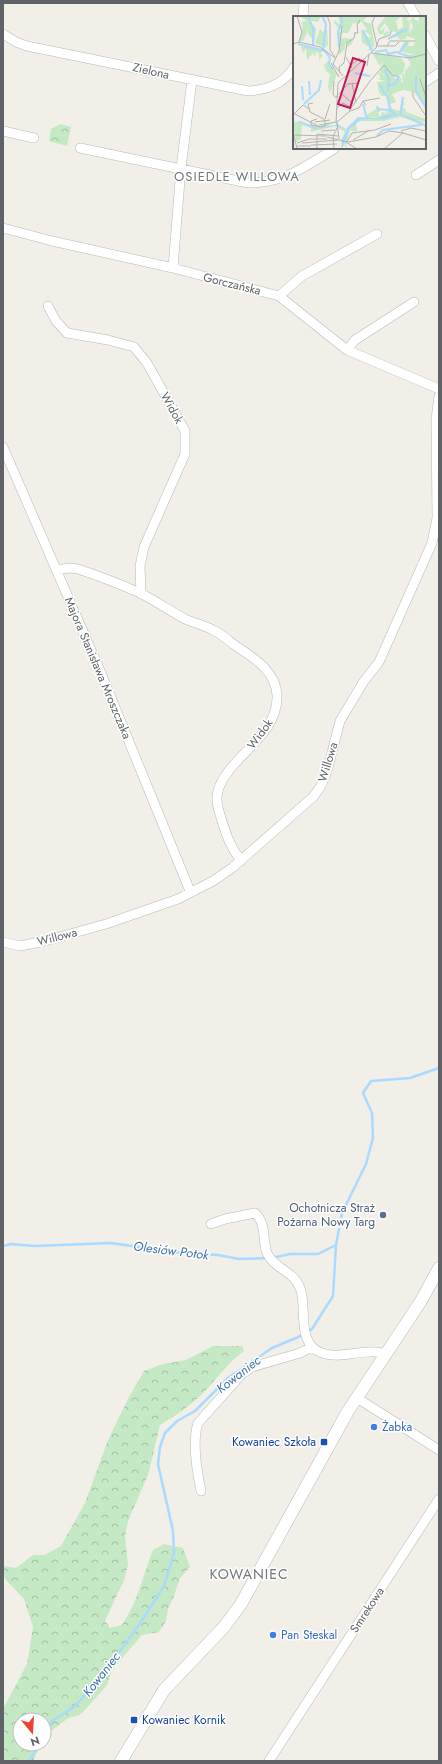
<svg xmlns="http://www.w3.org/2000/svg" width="442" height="1764" viewBox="0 0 442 1764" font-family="Jost,sans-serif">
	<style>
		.forest { fill: url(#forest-crowns) }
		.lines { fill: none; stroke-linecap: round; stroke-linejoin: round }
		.stream { stroke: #aadaff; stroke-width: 2.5 }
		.street-casing { stroke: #b5b8bc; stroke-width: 10 }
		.secondary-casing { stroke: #b6babf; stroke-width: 13 }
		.street { stroke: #fff; stroke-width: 9 }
		.secondary { stroke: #fff; stroke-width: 12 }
		.service-dot { fill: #5c6f8a; stroke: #fff; stroke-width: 1.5 }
		.shop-dot { fill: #3f7fe0; stroke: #fff; stroke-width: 1.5 }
		.transit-dot { fill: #1a4fb4; stroke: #fff; stroke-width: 1.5 }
		.labels { text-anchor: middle; stroke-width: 3; stroke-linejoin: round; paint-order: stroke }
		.street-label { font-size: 12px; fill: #5f6368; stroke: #fff }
		.service-label { font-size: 12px; fill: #4e5e75; stroke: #fff; text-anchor: end }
		.shop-label { font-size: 12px; fill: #366cbe; stroke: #fff; text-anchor: start }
		.transit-label { font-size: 12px; fill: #164399; stroke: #fff; text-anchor: end }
		.neighbourhood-label { font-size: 13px; letter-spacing: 1px; fill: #70757a; stroke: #fff }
		.water-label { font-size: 13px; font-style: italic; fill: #4174aa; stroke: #fff }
		.quarter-label { font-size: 14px; letter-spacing: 1px; fill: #70757a; stroke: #fff }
		.inset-river { fill: none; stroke: #aadaff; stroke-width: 2 }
		.inset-road { fill: none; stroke: #b3b3b1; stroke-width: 1 }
		.view { fill: #c2185b; fill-opacity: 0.15; stroke: #c2185b; stroke-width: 2 }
		.inset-edge { fill: none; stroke: #5f6368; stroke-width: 2 }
	</style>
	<defs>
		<pattern id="forest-crowns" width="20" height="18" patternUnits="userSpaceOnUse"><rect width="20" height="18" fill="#c5e8c5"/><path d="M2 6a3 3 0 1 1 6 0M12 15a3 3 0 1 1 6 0" fill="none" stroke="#a3c0a4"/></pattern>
	</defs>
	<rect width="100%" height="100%" fill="#f1efe8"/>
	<path class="forest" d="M60 124 71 127 67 146 49 141 51 129Z
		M213 1346H242L244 1351C228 1362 217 1379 203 1393 190 1406 175 1416 160 1425L148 1475 128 1521 125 1536 128 1565 124 1580 105 1621 110 1628 122 1625C139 1599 142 1578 153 1550L164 1544 183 1548 190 1567 180 1578 174 1596 168 1609 166 1621 159 1632 142 1635 112 1670 107 1685 93 1701 81 1714 67 1719 51 1731 44 1740V1720H20V1744H41L33 1761H3V1709L27 1664 33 1627 24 1599 5 1579 3 1566 16 1568 33 1555H45L61 1546 85 1503 108 1440 130 1395 144 1371 163 1364 186 1360Z"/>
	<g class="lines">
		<path class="stream" d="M3 1246 11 1244 34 1246 111 1243 173 1252 218 1255 239 1259 267 1258
			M272 1258 290 1254H318L336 1245
			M308 1332 312 1329 333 1296 336 1245 342 1213 366 1164 373 1138 372 1113 363 1093 371 1081 410 1078 439 1068
			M44 1737 52 1721 74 1707 98 1681 139 1625 164 1586 174 1553 173 1531 158 1464 160 1447 165 1433 177 1421 195 1411 228 1378 272 1348 303 1335
			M29 1761 40 1744"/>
		<g class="street-casing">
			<path id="street" d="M408 3 416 17
				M303 17 304 3
				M3 34 16 42 27 46 248 91C268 90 284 84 294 67
				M425 35 439 61
				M425 82 439 73
				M3 131 34 138
				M80 148 248 183C285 183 304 167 334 149
				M416 175 439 160
				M3 228 52 241 173 268 279 296 347 350 439 389
				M173 268 181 168 192 80
				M279 296 302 276 377 234
				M48 306 56 321 67 333 108 340 134 347 147 363 185 431V454L144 547 140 566 141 594
				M347 350 355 340 414 302
				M3 447 101 673 190 891
				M56 570 70 568 78 569C99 576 120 584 140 593 156 601 170 611 185 619 194 623 204 625 213 630 220 633 227 639 233 644 251 656 276 670 277 695 279 737 227 757 218 791 215 801 219 811 222 821 227 837 231 848 241 861
				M3 942 20 946 45 941 106 924 178 899 213 881 232 868 313 797 321 786 328 768 340 721 364 681 379 662 432 543 437 518 436 419 439 396
				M211 1224 225 1219 255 1213C267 1224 262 1240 267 1253 274 1269 294 1271 300 1288 308 1306 295 1344 322 1353 342 1360 364 1347 385 1354
				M357 1398 439 1450
				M201 1491C197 1472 192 1441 198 1423L242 1374 252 1367 300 1353 312 1347
				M269 1761 439 1499"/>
		</g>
		<g class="secondary-casing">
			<path id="secondary" d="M121 1761 164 1690 224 1627 241 1604 348 1411 421 1301 439 1268"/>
		</g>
		<use href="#street" class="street"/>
		<use href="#secondary" class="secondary"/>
	</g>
	<circle class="service-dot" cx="383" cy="1215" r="4"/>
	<g class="shop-dot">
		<circle cx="374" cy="1427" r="4"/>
		<circle cx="273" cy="1635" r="4"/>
	</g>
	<g class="transit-dot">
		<rect x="320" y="1438" width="8" height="8" rx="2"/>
		<rect x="130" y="1716" width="8" height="8" rx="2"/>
	</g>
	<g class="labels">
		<g class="street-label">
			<text transform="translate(151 71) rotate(13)" y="4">Zielona</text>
			<text transform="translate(232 284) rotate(14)" y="4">Gorczańska</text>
			<text transform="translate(172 408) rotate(61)" y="4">Widok</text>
			<text transform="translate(98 668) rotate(67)" y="4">Majora Stanisława Mroszczaka</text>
			<text transform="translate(260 734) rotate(-54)" y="4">Widok</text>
			<text transform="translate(328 762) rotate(-73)" y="4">Willowa</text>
			<text transform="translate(57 937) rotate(-14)" y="4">Willowa</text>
			<text transform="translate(367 1610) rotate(-57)" y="4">Smrekowa</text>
		</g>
		<g class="service-label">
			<text x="375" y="1212">Ochotnicza Straż<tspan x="375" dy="14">Pożarna Nowy Targ</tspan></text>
		</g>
		<g class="shop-label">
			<text x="382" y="1431">Żabka</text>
			<text x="281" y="1639">Pan Steskal</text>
		</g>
		<g class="transit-label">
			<text x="316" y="1446">Kowaniec Szkoła</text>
			<text x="142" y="1724" text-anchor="start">Kowaniec Kornik</text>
		</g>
		<g class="neighbourhood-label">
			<text x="237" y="181">OSIEDLE WILLOWA</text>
		</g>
		<g class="water-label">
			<text transform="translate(171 1250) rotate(7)" y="5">Olesiów Potok</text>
			<text transform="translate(238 1374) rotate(-38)" y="5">Kowaniec</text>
			<text transform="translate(101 1674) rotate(-52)" y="5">Kowaniec</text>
		</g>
		<g class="quarter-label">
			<text x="249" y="1579">KOWANIEC</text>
		</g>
	</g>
	<g transform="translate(293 16)">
		<rect width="133" height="133" fill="#f1efe8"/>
		<path d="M125 22 129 27 131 24 128 33 132 31 133 36 132 42 128 43 122 42 125 38ZM97 87 99 93 105 94 100 96H106L125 103 132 108 103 98 91 101 74 102V99L84 92 88 94 85 97 87 101 89 96 95 98 93 96 98 93ZM105 99 115 103 107 101 90 105H68L63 107 64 115H57L52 132 51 124 65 102H68L64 105 68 103H86ZM2 105 10 106 22 111 43 106 35 110H44L54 114 49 123V133L48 125 52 116 49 114 48 118 49 114 42 110 18 116V112L9 109 8 123 3 126 0 107 6 106 21 112 27 113 19 111 10 106 4 105 0 106Z" fill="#c5e8c5"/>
		<path d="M7 0H28L25 6 15 4 23 12 22 25 15 18V14L10 25H6L10 10 8 6 14 5ZM45 0H74L70 5 78 8 82 32 80 29 79 33 73 35 77 32 69 26 68 13 76 22 78 20 72 15 74 13 68 5 66 8 60 7 55 17H49L48 22 61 23 58 29 54 30 56 32 54 31V28L55 27 52 28V33L46 39V22L44 18 50 14 48 10 47 14 41 7 42 4 47 9ZM93 0H108L103 5 105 14 110 11 109 0H118L113 4 117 5 116 15 118 18 117 13 119 14 120 10 117 4 121 0H125L121 2 122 4 126 5V0H133V36L132 31 128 33 130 24 129 28 125 23 126 38 122 42 128 43 133 40V91L121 76 110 74 99 78 103 86 97 88 98 93 97 94 94 78 89 80 86 76 84 66 92 65 85 63 88 62 85 57 87 56 94 62 87 55 90 48 89 45 88 51 80 39 85 37 108 42 112 48 111 55 108 59 99 60 102 63 106 60 109 64 107 66H110L109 59 111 57 112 62V55L118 48 113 39H122L106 35 112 25 116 26 115 30H121L122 23 114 20 113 23 107 24 104 20 101 22 103 16 97 15 92 7 87 13 88 15 92 11 90 18 94 15 97 17 90 21 91 18H86L84 12ZM27 13 30 16 34 13 35 29 32 32 22 27ZM15 30 29 34 28 39H30L29 42V40L26 44V37L23 36 22 41 20 37 14 44 13 32 10 37 8 31ZM37 43V49L44 58 37 77 35 71 37 58 33 55 31 49ZM108 85 111 86 110 92 113 93V96L132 103 133 107 106 96H99L108 94Z" fill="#c5e8c5"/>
		<path d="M44 96V108L53 113 65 101 83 102 101 97 116 101 133 109V111L106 99 90 103H68L57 113 49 133V123L54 114 44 110 24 113 19 112 6 106 0 107 7 105 25 112 43 109Z" fill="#aadaff"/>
		<path class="inset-river" d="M15 0 20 13V29M29 0 33 8 30 33M70 14 79 35M95 23 114 13M5 28 32 35 37 42 36 48 40 53M46 31 45 16 49 6 48 0M82 36 93 34 95 38 103 36 118 41M106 37 114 26M92 53 96 64 95 75M62 57 77 60M123 60V75L133 92M16 65 17 79M87 69 93 80M9 70 10 84M96 70 103 67 106 60M94 79 97 94 102 97M11 88 26 74 28 64M70 88 74 103M84 90 85 93 96 94M107 99 110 81M84 120 90 114 128 109"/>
		<path class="inset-road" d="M34 0 37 7V34L42 41M82 0 79 7 84 30M49 10 46 35 40 48 50 60M62 17H65L64 9 67 4M6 26 27 31 42 42M0 28 6 26 9 16 4 0M85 30H94L97 25H122M94 30H102L106 26M78 37 117 42 133 38M53 41 59 52M38 47 46 61M57 50 67 42M74 50 76 38M47 57 46 51 51 47 54 27 61 22 62 16M127 63 133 81M41 65 40 78 43 82M59 67 63 87M120 75V81L133 100M49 78 61 89M43 81 55 68 65 67M70 85 87 82M20 87 15 88 17 96 31 103 33 109 28 111M44 92 50 87 57 91M56 95 77 65 91 49 100 60H105M0 97 27 111M1 98 10 89 16 93M24 103 18 105V109L28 111M32 103 37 88M22 106 37 104M43 106 45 67 83 32 86 23 97 19 98 15M44 106 57 95 66 92 70 85 73 89M44 106 46 123M26 109 43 106M28 115 42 114M108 115 118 112 133 115M0 116 4 133M1 119 33 120M34 121 54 126M60 124 77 114M53 126 64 133M54 126 59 117 82 114 98 108M55 126 83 121 96 115 111 117M4 127 16 123H34M9 127 45 124M18 129 44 128M4 130H18M24 133V118L45 120M41 133 40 121 44 112M91 133 110 117 133 124"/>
		<path class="view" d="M60 42 72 46 57 92 45 88Z"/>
		<rect width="133" height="133" class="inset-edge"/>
	</g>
	<rect width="442" height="1764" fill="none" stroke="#5f6368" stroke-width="8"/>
	<g transform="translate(32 1732) rotate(162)"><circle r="19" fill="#ffffff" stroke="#bfc1c3"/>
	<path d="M0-3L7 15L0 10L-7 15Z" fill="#ea4335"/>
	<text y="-6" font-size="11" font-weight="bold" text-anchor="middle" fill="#5f6368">N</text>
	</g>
</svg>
